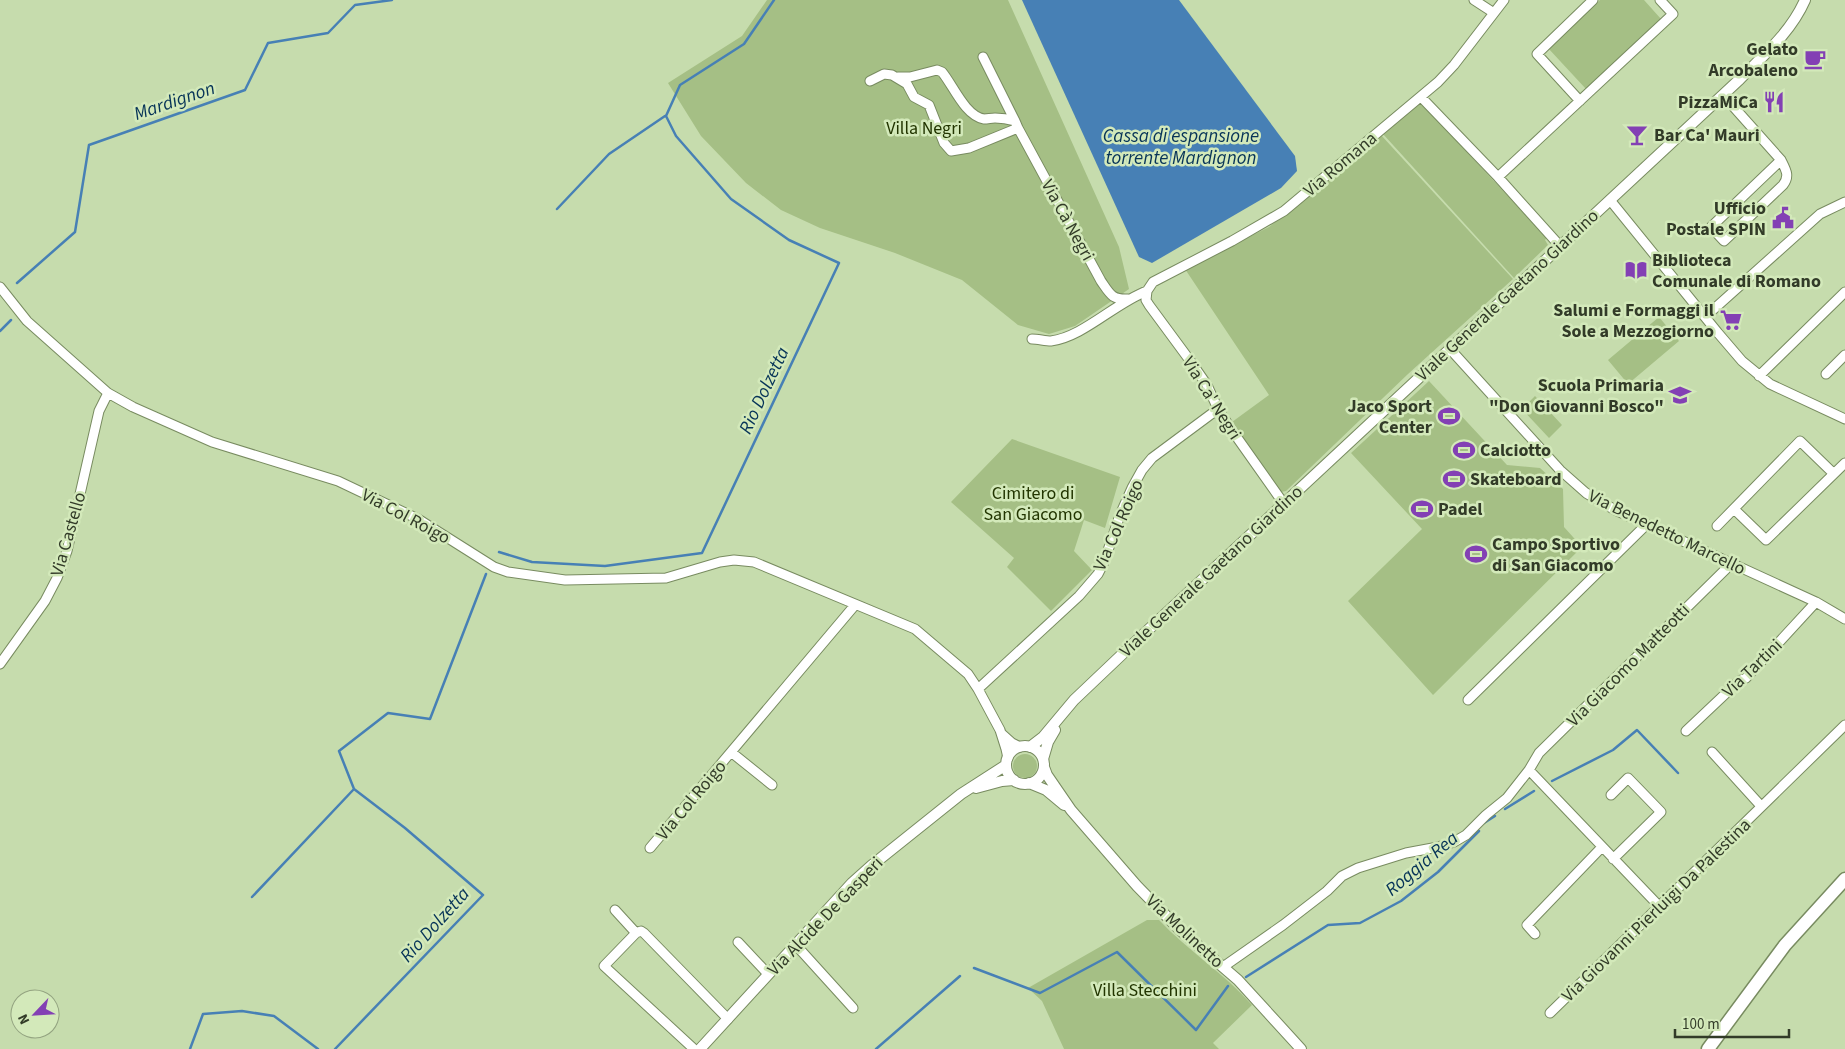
<svg xmlns="http://www.w3.org/2000/svg" width="1845" height="1049" viewBox="0 0 1845 1049" font-family="'Source Sans 3',sans-serif">
	<style>
		.green { fill: #a5bf85 }
		.water { fill: #4780b5 }
		.lines { fill: none; stroke-linecap: round; stroke-linejoin: round }
		.stream { stroke: #4780b5; stroke-width: 2.5 }
		.minor-casing { stroke: #788b60; stroke-width: 11 }
		.major-casing { stroke: #788b60; stroke-width: 12 }
		.highway-casing { stroke: #788b60; stroke-width: 15 }
		.minor { stroke: #fff; stroke-width: 9 }
		.major { stroke: #fff; stroke-width: 10 }
		.highway { stroke: #fff; stroke-width: 12 }
		.labels { text-anchor: middle; stroke-width: 5; stroke-linejoin: round; paint-order: stroke }
		.poi-label { font-size: 18px; font-weight: bold; fill: #323b28; stroke: #d3e9ba; text-anchor: end }
		.park-label { font-size: 18px; fill: #223500; stroke: #d3e9ba }
		.street-label { font-size: 18px; fill: #323b28; stroke: #d3e9ba }
		.water-label { font-size: 19px; font-style: italic; fill: #063357; stroke: #d3e9ba }
	</style>
	<rect width="100%" height="100%" fill="#c6dcad"/>
	<path class="green" d="M767 0H1008L1119 247 1129 289 1075 326 1049 334 1018 325 962 280 895 253 820 228 781 210 746 183 701 136 668 83 742 36Z
		M1600 0H1644L1661 19 1586 89 1548 48Z
		M1419 104 1424 106 1547 238 1545 240 1548 245 1514 278 1383 134Z
		M1381 135 1513 279 1408 374 1286 491 1281 492 1232 424V422L1269 395 1185 269 1269 227Z
		M1659 317 1679 341 1628 384 1608 360Z
		M1429 381 1507 465 1540 468 1563 489 1564 527 1582 547 1433 695 1348 601 1422 529 1351 453Z
		M1535 396 1562 425 1549 438 1522 409Z
		M1012 439 1120 477 1105 528 1084 520 1074 551 1092 570 1051 611 1007 567 1014 558 951 502Z
		M1013 766a12 12 0 1 1 24 0a12 12 0 1 1-24 0Z
		M1147 920H1159C1188 951 1224 973 1252 1005L1213 1043 1219 1049H1064L1042 1001 1028 988Z"/>
	<path class="water" d="M1022 0H1179L1295 156 1297 171 1281 188 1152 263 1139 257Z"/>
	<g class="lines">
		<path class="stream" d="M557 209 609 154 665 116
			M17 283 75 232 89 145 245 90 268 43 328 33 355 5 392 0
			M0 331 11 320
			M499 552 532 562 605 566 702 553 839 263 789 240 731 199 676 136 666 116 680 85 744 44 774 0
			M1552 781 1613 750 1637 730 1678 773
			M1505 809 1534 791
			M1484 823 1495 816
			M252 897 354 789 339 751 388 713 430 719 486 574
			M974 968 1040 993 1117 952 1196 1030 1228 986
			M1246 977 1328 925 1360 923 1401 901 1438 872 1479 831
			M190 1049 203 1014 242 1011 274 1016 318 1049
			M335 1049 483 895 405 828 354 789
			M876 1049 960 976"/>
		<g class="minor-casing">
			<path id="minor" d="M1474 0 1494 13
				M983 57 1015 121
				M898 77H910L937 70 942 72C953 85 965 116 984 119 988 119 991 118 995 118 1002 118 1008 119 1015 121L1018 128
				M870 81 884 74 892 75 907 84 914 97 929 105 944 143 951 151 969 148 1018 128 1101 281C1110 294 1112 300 1128 299
				M1723 95 1781 160C1786 170 1790 176 1783 185L1724 241 1711 227 1781 160
				M1421 97 1498 177 1560 246
				M1580 101 1537 54 1593 0
				M1498 177 1673 14 1660 0
				M1610 200 1718 333 1742 361 1770 384 1845 419
				M0 287 27 321 108 393 133 407 212 442 338 481 418 519 494 567 508 572 565 580 666 578 720 562 734 560 754 562 915 629 968 674 978 689 1000 730 1006 749 1008 758
				M1705 317 1820 214 1845 202
				M1032 339C1038 339 1045 341 1051 341 1083 337 1115 303 1147 291
				M1450 349 1560 470 1586 493 1615 510 1816 602 1845 619
				M1826 374 1845 355
				M1759 376 1845 292
				M1284 504 1231 429 1218 409 1207 385 1191 362 1149 305 1146 300 1147 291 1153 282 1232 241 1284 211 1438 82 1454 65 1504 0
				M1734 509 1766 540 1845 463
				M1717 526 1800 441 1833 473
				M0 664 45 601 57 578 67 551 99 411 108 393
				M978 689 1079 596 1098 574 1104 562 1120 515 1132 488 1142 470 1152 458 1218 409
				M1468 700 1647 524
				M1686 731 1739 681 1746 678 1816 602
				M1002 734 1012 743 1020 747
				M731 752 772 785
				M1712 752 1761 806
				M1529 770 1659 906
				M1611 795 1628 778 1661 812 1613 859
				M650 848 855 605
				M615 910 636 933
				M1535 934 1527 925 1602 847
				M738 942 768 974
				M795 944 853 1008
				M1223 967 1283 925 1327 891 1342 876 1358 868 1406 853 1438 847 1454 842 1466 835 1486 815 1507 798 1529 770 1539 753 1731 564
				M1550 1013 1845 725
				M694 1049 604 966 636 933 641 931 644 933 728 1019"/>
		</g>
		<g class="major-casing">
			<path id="major" d="M1006 765a19 19 0 1 1 38 0a19 19 0 1 1-38 0Z
				M1030 747 1043 737 1074 700 1133 644 1740 79C1764 55 1791 32 1805 0
				M1043 759 1048 742 1055 730
				M1044 767 1047 775 1071 810 1137 886 1180 930 1238 980 1301 1049
				M1029 783 1046 790 1064 805
				M976 788 1002 781 1014 780
				M700 1049 852 883 871 866 961 794 1006 765"/>
		</g>
		<g class="highway-casing">
			<path id="highway" d="M1708 1049 1785 945 1845 879"/>
		</g>
		<use href="#minor" class="minor"/>
		<use href="#major" class="major"/>
		<use href="#highway" class="highway"/>
	</g>
	<defs>
		<g id="cafe-bare" transform="scale(1.725)"><path d="M-5.5-4.5H6V0H3Q3 3.5 0 3.5H-2.5Q-5.5 3.5-5.5 0ZM3-3.2v2h1.7v-2ZM-6 4.5H4V6H-6Z" fill="#8340b4" stroke="#d3e9ba" stroke-width="2.5" paint-order="stroke"/></g>
		<g id="restaurant-bare" transform="scale(1.725)"><path d="M-5-6h1v4h1v-4h1v4h1v-4h1v5L-1.5 .5V6h-2V.5L-5-1ZM5-6V6H3V1.5H1.5Q1.5-4 5-6Z" fill="#8340b4" stroke="#d3e9ba" stroke-width="2.5" paint-order="stroke"/></g>
		<g id="bar-bare" transform="scale(1.725)"><path d="M-6-5H6L.8 .8V4.5H3.5V6h-7V4.5H-.8V.8Z" fill="#8340b4" stroke="#d3e9ba" stroke-width="2.5" paint-order="stroke"/></g>
		<g id="civic-bare" transform="scale(1.725)"><path d="M-.6-6.5H3V-4.5H.6V-3L4-1V1h2V6H-6V1h2V-1L-.6-3ZM-1.2 2.5V6h2.4V2.5Z" fill="#8340b4" stroke="#d3e9ba" stroke-width="2.5" paint-order="stroke"/></g>
		<g id="library-bare" transform="scale(1.725)"><path d="M-6-4Q-3-5.5-.7-3.5V5Q-3 3-6 4ZM6-4Q3-5.5 .7-3.5V5Q3 3 6 4Z" fill="#8340b4" stroke="#d3e9ba" stroke-width="2.5" paint-order="stroke"/></g>
		<g id="supermarket-bare" transform="scale(1.725)"><path d="M-6-5.5h2.5l.6 2H6L4.5 2H-2.5L-4.4-4H-6ZM-1.5 3.2a1.3 1.3 0 1 0 .1 0ZM3 3.2a1.3 1.3 0 1 0 .1 0Z" fill="#8340b4" stroke="#d3e9ba" stroke-width="2.5" paint-order="stroke"/></g>
		<g id="school-bare" transform="scale(1.725)"><path d="M0-5L7-2L0 1L-7-2ZM-4 1L0 2.5L4 1V4Q0 6-4 4Z" fill="#8340b4" stroke="#d3e9ba" stroke-width="2.5" paint-order="stroke"/></g>
		<g id="stadium-bare" transform="scale(1.725)"><path d="M0-5a6.5 5 0 1 0 0 10a6.5 5 0 1 0 0-10ZM-3.5-1.8h7v3.6h-7Z" fill="#8340b4" stroke="#d3e9ba" stroke-width="2.5" paint-order="stroke"/></g>
	</defs>
	<g fill-rule="evenodd">
		<use href="#cafe-bare" x="1815" y="59"/>
		<use href="#restaurant-bare" x="1774" y="102"/>
		<use href="#bar-bare" x="1637" y="135"/>
		<use href="#civic-bare" x="1783" y="218"/>
		<use href="#library-bare" x="1636" y="270"/>
		<use href="#supermarket-bare" x="1731" y="320"/>
		<use href="#school-bare" x="1680" y="395"/>
		<use href="#stadium-bare" x="1449" y="416"/>
		<use href="#stadium-bare" x="1464" y="450"/>
		<use href="#stadium-bare" x="1454" y="479"/>
		<use href="#stadium-bare" x="1422" y="509"/>
		<use href="#stadium-bare" x="1476" y="554"/>
	</g>
	<g class="labels">
		<g class="poi-label">
			<text x="1798" y="55">Gelato<tspan x="1798" dy="21">Arcobaleno</tspan></text>
			<text x="1758" y="108">PizzaMiCa</text>
			<text x="1654" y="141" text-anchor="start">Bar Ca' Mauri</text>
			<text x="1766" y="214">Ufficio<tspan x="1766" dy="21">Postale SPIN</tspan></text>
			<text x="1652" y="266" text-anchor="start">Biblioteca<tspan x="1652" dy="21">Comunale di Romano</tspan></text>
			<text x="1714" y="316">Salumi e Formaggi il<tspan x="1714" dy="21">Sole a Mezzogiorno</tspan></text>
			<text x="1664" y="391">Scuola Primaria<tspan x="1664" dy="21">"Don Giovanni Bosco"</tspan></text>
			<text x="1432" y="412">Jaco Sport<tspan x="1432" dy="21">Center</tspan></text>
			<text x="1480" y="456" text-anchor="start">Calciotto</text>
			<text x="1470" y="485" text-anchor="start">Skateboard</text>
			<text x="1438" y="515" text-anchor="start">Padel</text>
			<text x="1492" y="550" text-anchor="start">Campo Sportivo<tspan x="1492" dy="21">di San Giacomo</tspan></text>
		</g>
		<g class="park-label">
			<text x="924" y="134">Villa Negri</text>
			<text x="1033" y="499">Cimitero di<tspan x="1033" dy="21">San Giacomo</tspan></text>
			<text x="1145" y="996">Villa Stecchini</text>
		</g>
		<g class="street-label">
			<text transform="translate(1340 164) rotate(-40)" y="6">Via Romana</text>
			<text transform="translate(1068 220) rotate(61)" y="6">Via Cà Negri</text>
			<text transform="translate(1507 295) rotate(-43)" y="6">Viale Generale Gaetano Giardino</text>
			<text transform="translate(1212 398) rotate(58)" y="6">Via Ca' Negri</text>
			<text transform="translate(406 516) rotate(28)" y="6">Via Col Roigo</text>
			<text transform="translate(1118 525) rotate(-66)" y="6">Via Col Roigo</text>
			<text transform="translate(1667 532) rotate(26)" y="6">Via Benedetto Marcello</text>
			<text transform="translate(68 534) rotate(-74)" y="6">Via Castello</text>
			<text transform="translate(1211 571) rotate(-43)" y="6">Viale Generale Gaetano Giardino</text>
			<text transform="translate(1628 665) rotate(-45)" y="6">Via Giacomo Matteotti</text>
			<text transform="translate(1752 668) rotate(-44)" y="6">Via Tartini</text>
			<text transform="translate(691 800) rotate(-50)" y="6">Via Col Roigo</text>
			<text transform="translate(1656 910) rotate(-44)" y="6">Via Giovanni Pierluigi Da Palestina</text>
			<text transform="translate(825 916) rotate(-46)" y="6">Via Alcide De Gasperi</text>
			<text transform="translate(1185 931) rotate(43)" y="6">Via Molinetto</text>
		</g>
		<g class="water-label">
			<text transform="translate(174 100) rotate(-19)" y="7">Mardignon</text>
			<text x="1181" y="142">Cassa di espansione<tspan x="1181" dy="22">torrente Mardignon</tspan></text>
			<text transform="translate(763 390) rotate(-65)" y="7">Rio Dolzetta</text>
			<text transform="translate(1421 863) rotate(-40)" y="7">Roggia Rea</text>
			<text transform="translate(434 924) rotate(-48)" y="7">Rio Dolzetta</text>
		</g>
	</g>
	<g transform="translate(35 1014) rotate(245)"><circle r="24" fill="#d3e9ba" stroke="#93a380"/>
	<path d="M0-4L9 19L0 12L-9 19Z" fill="#8340b4"/>
	<text y="-8" font-size="14" font-weight="bold" text-anchor="middle" fill="#323b28">N</text>
	</g>
	<path d="M1675 1029v8h114v-8" fill="none" stroke="#323b28" stroke-width="2.5"/>
	<text x="1682" y="1029" font-size="15" fill="#323b28" stroke="#d3e9ba" stroke-width="4" paint-order="stroke">100 m</text>
</svg>
